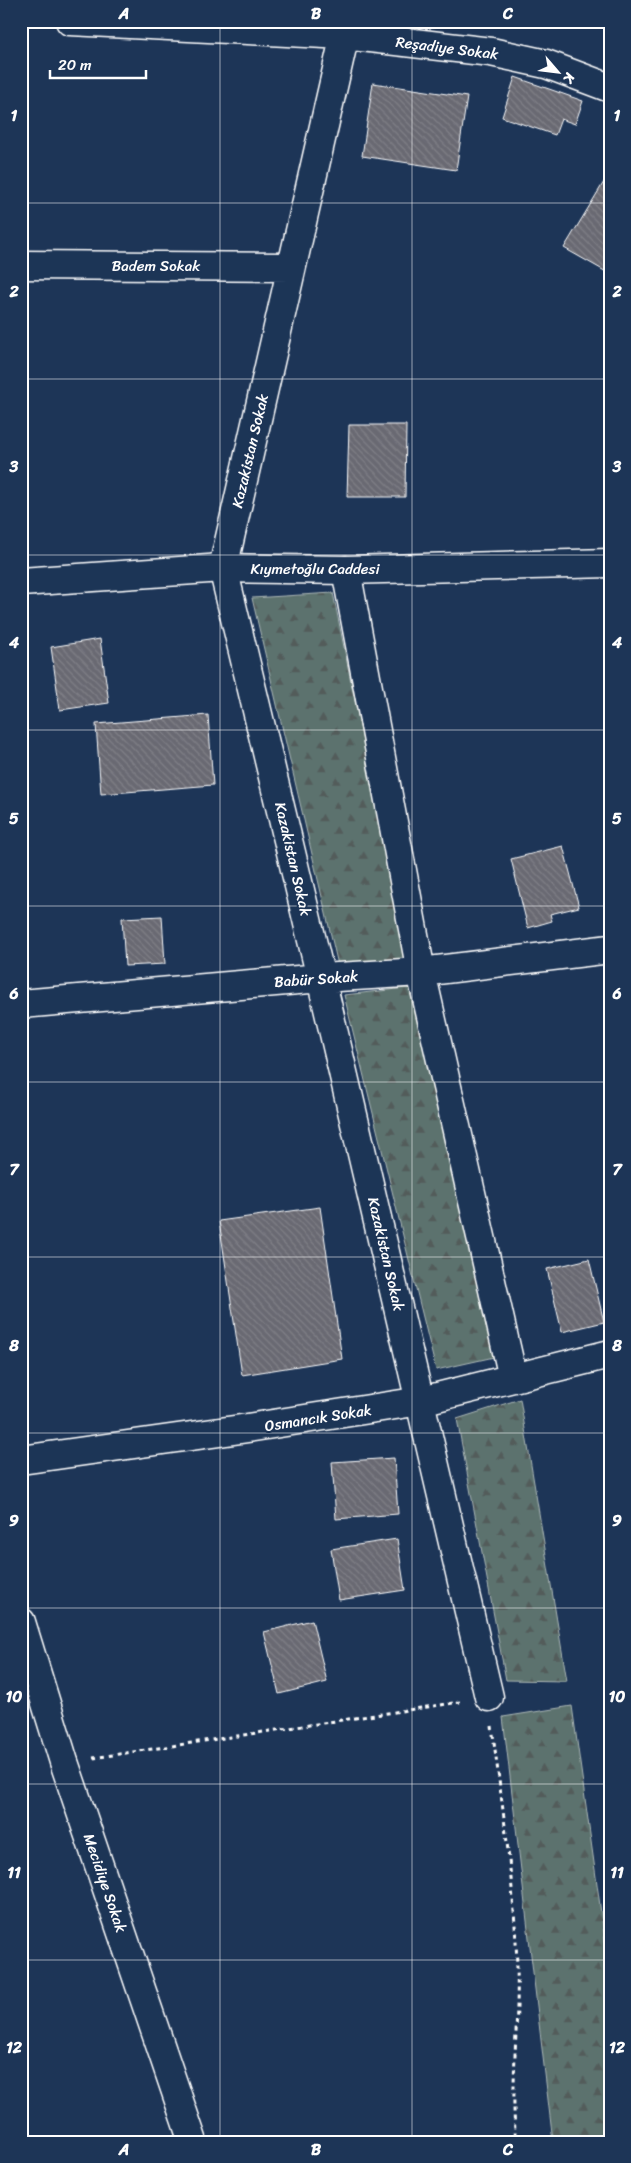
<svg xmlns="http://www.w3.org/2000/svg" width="631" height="2163" viewBox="0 0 631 2163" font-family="Sriracha,sans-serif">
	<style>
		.forest { fill: url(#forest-firs); stroke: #adb8b6 }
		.building { fill: url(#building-back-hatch); stroke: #fff }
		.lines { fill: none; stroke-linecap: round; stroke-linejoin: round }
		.minor-casing { stroke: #fff; stroke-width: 31 }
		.tertiary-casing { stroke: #fff; stroke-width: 31 }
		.path { stroke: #fff; stroke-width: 3; stroke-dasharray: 4 4; stroke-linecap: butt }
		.minor { stroke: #1d3557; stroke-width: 28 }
		.tertiary { stroke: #1d3557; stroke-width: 28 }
		.grid { fill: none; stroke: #fff; stroke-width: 1; stroke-opacity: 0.55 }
		.labels { text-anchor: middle; stroke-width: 4; stroke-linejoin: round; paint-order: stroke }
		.street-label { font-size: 15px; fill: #fff; stroke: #1d3557 }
		.neatline { fill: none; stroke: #fff; stroke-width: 2 }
		.grid-label { font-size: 16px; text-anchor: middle; font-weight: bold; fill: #fff }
	</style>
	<defs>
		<pattern id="forest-firs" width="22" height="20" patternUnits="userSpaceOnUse" patternTransform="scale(1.25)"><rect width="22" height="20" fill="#5b726e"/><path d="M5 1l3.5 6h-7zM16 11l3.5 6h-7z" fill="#525b5a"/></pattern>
		<pattern id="building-back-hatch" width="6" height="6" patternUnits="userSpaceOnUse" patternTransform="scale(1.25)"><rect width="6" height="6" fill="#696972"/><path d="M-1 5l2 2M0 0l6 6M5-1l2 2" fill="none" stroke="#808087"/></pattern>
	</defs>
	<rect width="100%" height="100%" fill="#1d3557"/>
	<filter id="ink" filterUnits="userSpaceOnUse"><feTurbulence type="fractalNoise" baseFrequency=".02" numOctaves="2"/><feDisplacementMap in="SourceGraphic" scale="10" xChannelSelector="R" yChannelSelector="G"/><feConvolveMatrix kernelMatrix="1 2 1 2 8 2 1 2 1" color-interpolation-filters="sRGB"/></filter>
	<g filter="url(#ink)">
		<path class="forest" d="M333 593 407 958 338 965 252 598Z
			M416 987 494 1357 436 1370 344 995Z
			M520 1399 567 1681 506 1680 457 1419Z
			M572 1706 610 1977V2142H553L503 1717Z"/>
		<path class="building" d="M515 77 583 101 575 124 561 119 555 135 502 117Z
			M373 83 467 97 456 170 362 156Z
			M610 172V274L564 248Z
			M349 425H406L405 497H347Z
			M100 639 109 703 60 710 51 647Z
			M208 715 213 785 101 794 96 724Z
			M563 846 579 907 550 914 552 921 528 928 511 859Z
			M162 916 165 964 125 966 122 918Z
			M320 1207 342 1359 242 1375 219 1221Z
			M589 1259 604 1322 562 1332 547 1269Z
			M394 1458 398 1514 336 1519 332 1462Z
			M397 1539 405 1590 339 1600 331 1549Z
			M312 1620 327 1682 279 1694 264 1632Z"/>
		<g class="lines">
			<g class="minor-casing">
				<path id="minor" d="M70 21 344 35 491 52 546 64 610 88
					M348 21 223 568 321 978 489 1697
					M21 265 291 267
					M346 570 421 972 513 1378
					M21 1004 321 978 421 972 610 949
					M21 1460 241 1429 421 1401 610 1354
					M21 1622 64 1762 193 2142"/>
			</g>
			<g class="tertiary-casing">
				<path id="tertiary" d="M21 582 223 568 346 570 610 563"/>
			</g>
			<path class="path" d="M492 1726C502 1806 515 1887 517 1968 519 2026 510 2084 516 2142
				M93 1758 460 1702"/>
			<use href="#minor" class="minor"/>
			<use href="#tertiary" class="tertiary"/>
		</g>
	</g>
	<path class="grid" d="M220 21V2142M412 21V2142M21 203H610M21 379H610M21 555H610M21 730H610M21 906H610M21 1082H610M21 1257H610M21 1433H610M21 1608H610M21 1784H610M21 1960H610"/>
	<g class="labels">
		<g class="street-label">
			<text transform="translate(447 48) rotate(7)" y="5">Reşadiye Sokak</text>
			<text x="156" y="271">Badem Sokak</text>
			<text transform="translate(250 451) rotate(-77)" y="5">Kazakistan Sokak</text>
			<text x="315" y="574">Kıymetoğlu Caddesi</text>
			<text transform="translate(293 859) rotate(77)" y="5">Kazakistan Sokak</text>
			<text transform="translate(316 979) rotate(-4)" y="5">Babür Sokak</text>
			<text transform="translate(386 1254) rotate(77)" y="5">Kazakistan Sokak</text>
			<text transform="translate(318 1418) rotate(-9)" y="5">Osmancık Sokak</text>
			<text transform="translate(105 1883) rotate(71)" y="5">Mecidiye Sokak</text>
		</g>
	</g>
	<rect width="631" height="2163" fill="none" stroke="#1d3557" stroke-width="55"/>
	<g transform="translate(558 72) rotate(118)" stroke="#1d3557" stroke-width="4" paint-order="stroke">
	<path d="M0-4L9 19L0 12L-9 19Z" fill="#ffffff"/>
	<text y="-8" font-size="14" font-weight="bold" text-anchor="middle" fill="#ffffff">K</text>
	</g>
	<path d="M50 70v8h96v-8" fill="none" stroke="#ffffff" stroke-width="2.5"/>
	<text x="58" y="70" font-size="15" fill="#ffffff" stroke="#1d3557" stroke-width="4" paint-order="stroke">20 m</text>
	<rect x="28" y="28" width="576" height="2108" class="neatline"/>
	<g class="grid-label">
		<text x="124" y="19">A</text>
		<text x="316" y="19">B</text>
		<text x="508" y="19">C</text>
		<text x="14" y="121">1</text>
		<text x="617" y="121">1</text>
		<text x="14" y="297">2</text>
		<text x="617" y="297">2</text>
		<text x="14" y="472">3</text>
		<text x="617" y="472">3</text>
		<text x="14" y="648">4</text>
		<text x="617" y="648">4</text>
		<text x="14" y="824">5</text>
		<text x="617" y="824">5</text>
		<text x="14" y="999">6</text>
		<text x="617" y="999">6</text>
		<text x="14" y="1175">7</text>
		<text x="617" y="1175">7</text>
		<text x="14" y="1351">8</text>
		<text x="617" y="1351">8</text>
		<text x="14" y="1526">9</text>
		<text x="617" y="1526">9</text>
		<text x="14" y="1702">10</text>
		<text x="617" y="1702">10</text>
		<text x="14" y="1878">11</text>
		<text x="617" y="1878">11</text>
		<text x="14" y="2053">12</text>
		<text x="617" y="2053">12</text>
		<text x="124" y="2155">A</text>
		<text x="316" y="2155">B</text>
		<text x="508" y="2155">C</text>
	</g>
</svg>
